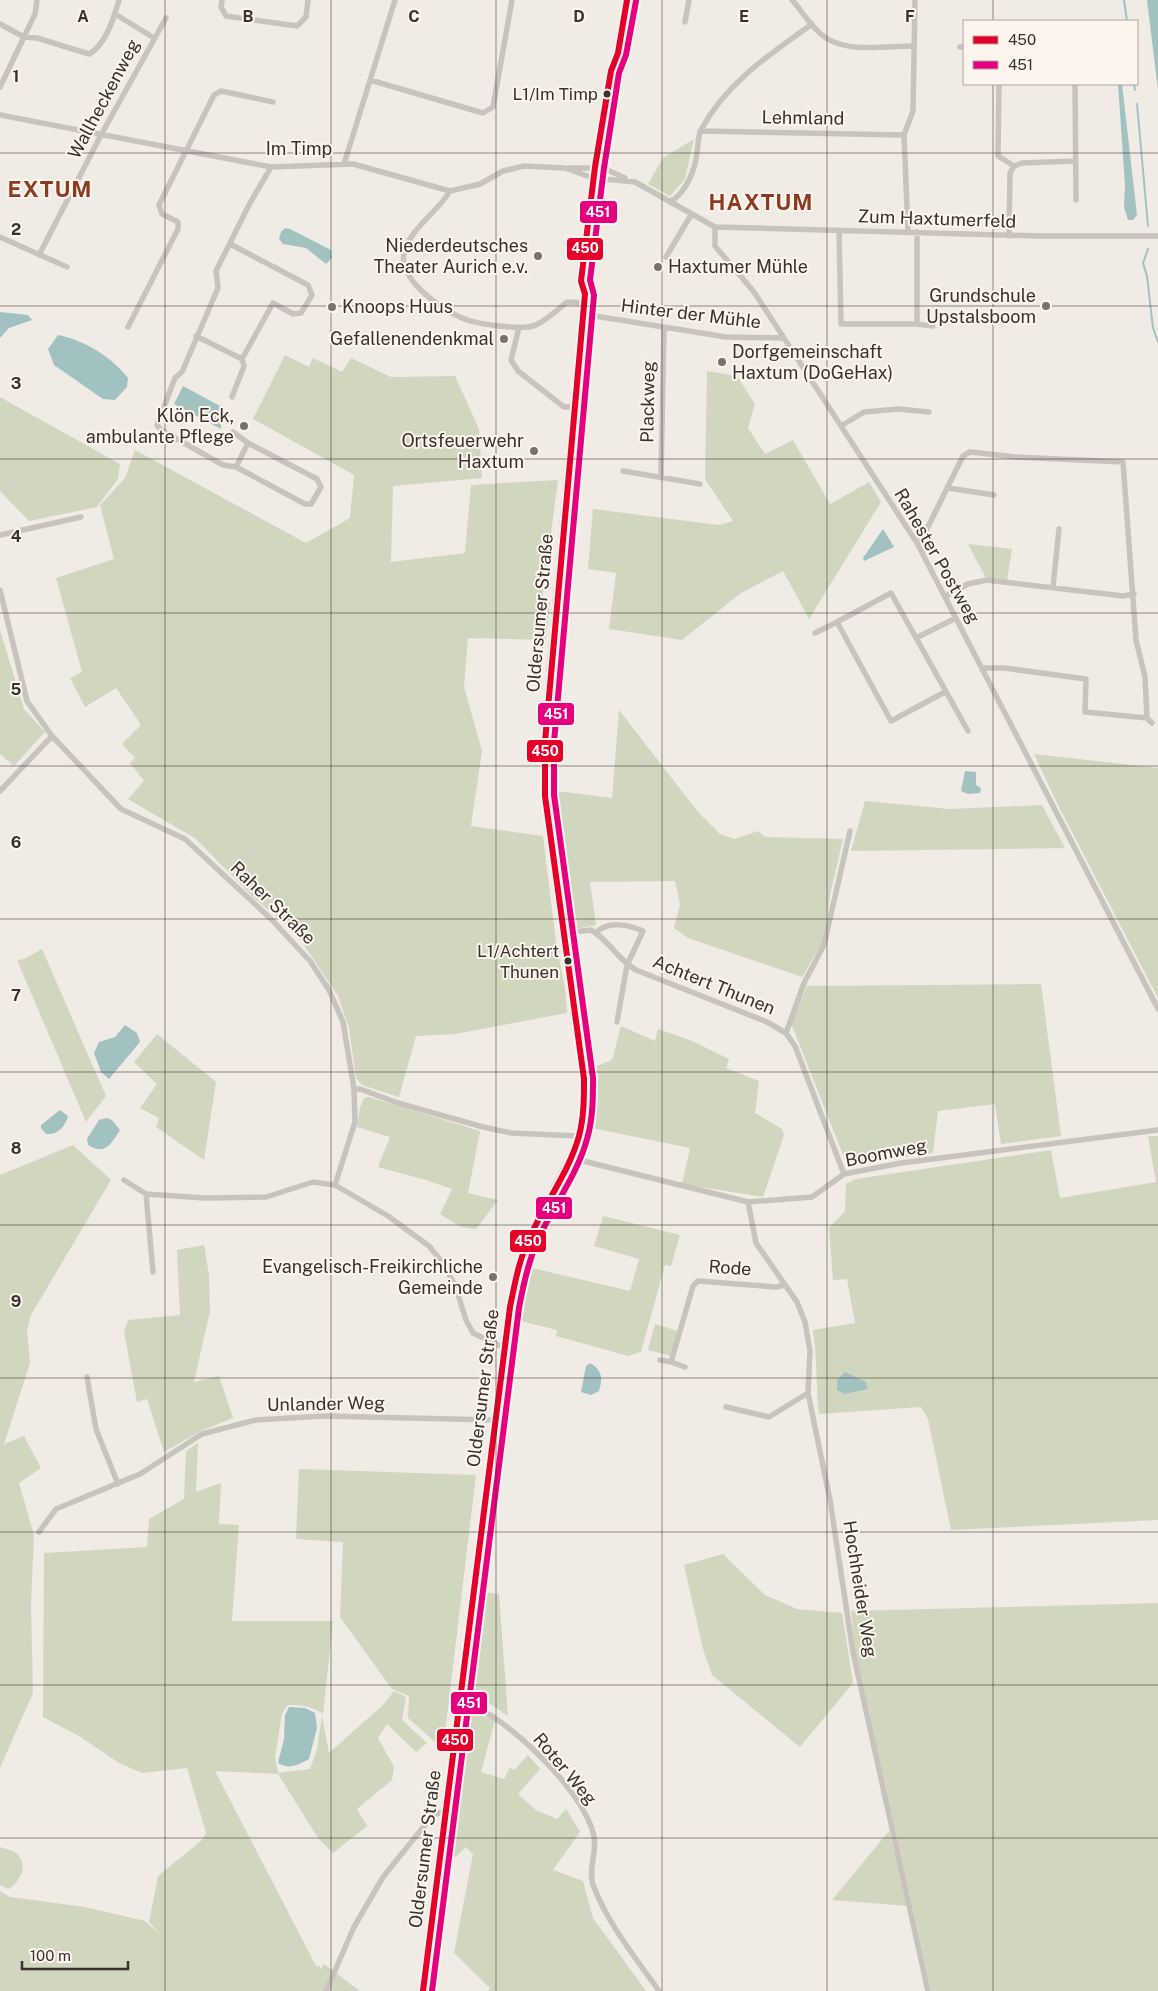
<svg xmlns="http://www.w3.org/2000/svg" width="1158" height="1991" viewBox="0 0 1158 1991" font-family="'Public Sans',sans-serif">
	<style>
		.green { fill: #d1d6bf; fill-rule: evenodd }
		.water { fill: #a1c2c1 }
		.lines { fill: none; stroke-linecap: round; stroke-linejoin: round }
		.stream { stroke: #a1c2c1; stroke-width: 2 }
		.street { stroke: #c9c3be; stroke-width: 5.5 }
		.secondary { stroke: #bab3ae; stroke-width: 9 }
		.bus-1-casing { stroke: #fbf5ee; stroke-width: 10 }
		.bus-2-casing { stroke: #fbf5ee; stroke-width: 10 }
		.bus-1 { stroke: #e4002b; stroke-width: 6 }
		.bus-2 { stroke: #e5007d; stroke-width: 6 }
		.grid { fill: none; stroke: #3b302b; stroke-width: 1; stroke-opacity: 0.55 }
		.bus-dot { fill: #3b302b; stroke: #fbf5ee; stroke-width: 2 }
		.poi-dot { fill: #7a716c; stroke: #fbf5ee; stroke-width: 2 }
		.labels { text-anchor: middle; stroke-width: 4; stroke-linejoin: round; paint-order: stroke }
		.bus-label { font-size: 17px; fill: #3b302b; stroke: #fbf5ee; text-anchor: end }
		.street-label { font-size: 18px; fill: #3b302b; stroke: #fbf5ee }
		.poi-label { font-size: 18px; fill: #3b302b; stroke: #fbf5ee; text-anchor: end }
		.district-label { font-size: 22px; font-weight: bold; letter-spacing: 1px; fill: #8c3b22; stroke: #fbf5ee }
		.grid-label { font-size: 16px; text-anchor: middle; font-weight: bold; fill: #3b302b; stroke: #fbf5ee; stroke-width: 4; stroke-linejoin: round; paint-order: stroke }
		.line-badge { stroke: #fbf5ee; stroke-width: 2 }
		.badge-label { font-size: 14px; text-anchor: middle; font-weight: bold; fill: #fff }
	</style>
	<rect width="100%" height="100%" fill="#f0ebe5"/>
	<path class="green" d="M694 139 685 179 670 196 648 184 663 158Z
		M285 355 309 367 313 358 342 372 351 358 391 377 455 376 479 429 482 478 393 486 391 562 465 553 471 485 558 480 542 602 550 603 546 640 468 638 464 687 482 751 471 826 543 836 556 942 565 988 567 1013 455 1034 416 1036 399 1097 362 1085 356 1078 349 1028 338 996 296 933 254 898 196 839 128 799 144 781 130 763 135 758 122 744 141 725 116 688 85 707 70 678 82 672 56 578 114 559 100 505 125 478 135 450 306 543 350 518 354 475 253 419Z
		M707 371 737 376 755 404 748 428 765 454 793 440 830 504 869 482 881 502 809 619 783 571 741 593 682 640 609 629 616 573 588 569 593 509 719 525 733 521 705 479Z
		M0 397 120 464 118 479 97 507 29 521 0 491Z
		M968 544 1012 549 1007 580 986 578Z
		M0 630 24 709 45 732 14 766 0 754Z
		M619 710 698 812 720 834 735 839 758 831 765 837 843 839 830 895 824 940 802 977 688 938 674 928 680 904 675 881 590 882 596 925 574 929 549 790 612 798Z
		M1034 754 1158 768V998L1058 805Z
		M865 801 950 809 1042 805 1065 848 851 851Z
		M42 949 106 1096 86 1122 17 960 24 959Z
		M1041 984 1061 1136 1001 1144 995 1104 938 1111 933 1153 847 1165 791 1023 807 986Z
		M621 1026 655 1041 658 1029 690 1040 729 1059 726 1068 759 1081 755 1113 782 1129 784 1135 763 1197 682 1184 690 1148 592 1128 595 1115 592 1068 612 1060Z
		M157 1034 216 1082 204 1160 156 1127 159 1118 140 1108 157 1084 134 1062Z
		M369 1097 480 1131 468 1193 498 1200 476 1229 461 1227 440 1214 452 1189 426 1180 378 1167 390 1137 357 1127 360 1108 364 1098Z
		M1148 1136H1158V1520L951 1530 928 1419 921 1407 819 1414C816 1386 817 1358 813 1330L855 1323 847 1279 833 1280 829 1228 845 1211 846 1184 856 1179 1051 1150 1060 1198 1156 1182ZM845 1372 868 1389 845 1394Z
		M73 1145 111 1180 31 1315 27 1330 30 1363 4 1444 24 1436 41 1468 19 1483 34 1535 31 1604 33 1693 0 1768V1175Z
		M603 1216 680 1235 671 1266 665 1265 641 1352 628 1356 556 1336 557 1330 517 1320 528 1267 630 1291 639 1259 594 1246Z
		M204 1245 209 1275 210 1311 194 1382 219 1376 233 1418 201 1431 164 1452 147 1399 137 1402 124 1332 128 1320 180 1315 177 1250Z
		M655 1324 678 1331 671 1356 648 1350Z
		M198 1443 196 1492 221 1483 219 1524 239 1525 232 1621H333L323 1714C312 1706 301 1705 288 1705L282 1713 275 1757 278 1773 310 1769 317 1749 322 1716 329 1753 384 1704 394 1691 406 1697 402 1720 427 1743 416 1752 387 1724 378 1738 394 1767 392 1780 357 1809 367 1826 333 1853 318 1838 278 1774 215 1771 316 1966H320V1970L324 1964 360 1991H0V1891L10 1897 85 1907 145 1921 161 1935 149 1922 158 1876 202 1840 206 1833 187 1768 142 1773 119 1763 79 1736 43 1717 44 1553 147 1547 149 1519 184 1499 186 1451Z
		M299 1469 476 1475 443 1749 408 1718 409 1696 392 1689 340 1617 343 1542 296 1539Z
		M723 1554 765 1595 797 1609 842 1613 853 1683 800 1747 712 1675 703 1649 684 1565Z
		M485 1592 499 1594 508 1716 482 1698 468 1694 483 1593Z
		M1158 1603V1991H931L855 1650 851 1611Z
		M467 1710 495 1720 481 1772 504 1779 510 1767 514 1770 528 1755 540 1769 518 1794 536 1810 557 1819 566 1809 580 1832 553 1870 583 1881 593 1918 646 1991H488L490 1988 454 1953 473 1854 466 1847 449 1863Z
		M889 1831 908 1906 832 1900Z
		M0 1847C6 1849 14 1850 18 1855 29 1866 19 1882 9 1889L0 1885Z"/>
	<path class="water" d="M1147 0H1158V90Z
		M1118 84H1122L1137 215 1133 220H1128L1124 207 1125 185Z
		M285 228 290 229 331 250 332 258 326 264 306 248 283 244 279 239 281 232Z
		M0 312 28 315 32 320 9 328 0 338Z
		M58 335C84 340 112 357 128 378L127 387 115 400 103 399 54 365 48 349Z
		M183 386 220 406 221 429 174 404Z
		M883 529 894 547 864 561 863 558Z
		M965 771 976 772V785L981 788 980 793 968 794 961 791Z
		M125 1025 137 1033 140 1042 109 1079 101 1072 94 1053 99 1042 115 1037Z
		M60 1110 68 1116C65 1127 58 1135 46 1134L41 1128V1125Z
		M107 1118 112 1120 120 1130C111 1144 105 1156 88 1145L87 1139 99 1120Z
		M590 1363C602 1370 603 1378 599 1391L591 1395 581 1392 586 1366Z
		M845 1372 866 1382 868 1389 845 1394 837 1390V1380Z
		M289 1707 305 1708 315 1713 317 1728 309 1759C298 1765 289 1770 278 1763L284 1739 285 1715Z"/>
	<g class="lines">
		<path class="stream" d="M1124 0 1127 21
			M1134 84 1135 90
			M1137 104 1148 226
			M1148 249 1143 263 1147 276 1153 328 1158 342"/>
		<path class="street" d="M222 0 221 7 226 16 297 26 306 17 308 0
			M792 0C803 12 812 29 826 38 850 53 886 46 914 46
			M115 14 154 38
			M685 22 689 0
			M0 24 24 37 37 38 89 54C106 45 114 17 119 0
			M960 47H964
			M370 80 483 113 493 107 512 0
			M999 84 998 156 1014 166
			M1075 84 1076 200
			M0 87 35 14 37 0
			M0 115 271 167 353 164 450 191 480 184 503 171 524 166 565 168 593 178 635 182 715 227 1040 236H1158
			M700 131 904 135
			M344 164 395 0
			M569 168H603L625 178
			M450 191C438 212 408 230 404 254 399 280 441 309 462 318 475 324 519 330 533 326 544 323 558 309 567 302L584 303
			M670 202C686 193 695 170 697 153 698 146 698 136 701 130 726 83 770 54 812 24
			M715 227V246L754 292 917 543 1158 1009
			M839 231 841 324H917V232
			M908 232 904 135 913 111 915 0
			M1009 236 1010 173 1014 166 1022 163 1075 161
			M0 237 67 267
			M230 244 308 285 312 295 301 313 293 314 273 303 242 359 244 366 232 397
			M39 255 101 135 166 18
			M666 257 691 215
			M595 316 726 337 784 338
			M917 324 933 326
			M128 327 178 229V222L162 214 159 205 214 95 221 91 273 102
			M519 327 511 360 518 371 564 407H574
			M196 336 242 359
			M841 426 864 412 898 409 929 412
			M233 432 248 443 317 479 321 487 311 504H305L236 467 223 465 161 430 157 425 175 378 182 372 218 288 216 271 250 203 271 167
			M236 467 248 443
			M623 471 700 484
			M661 477 664 327
			M948 488 994 495
			M0 535 81 517
			M917 543 922 539 963 456 970 452 1016 457 1123 462 1136 640 1145 677 1147 718 1152 723
			M1053 587 1059 529
			M0 590 27 701 52 736 121 809 185 839 271 919 310 961 329 990 343 1022 354 1089H360L398 1103 483 1127 511 1133 579 1136
			M946 596 968 584 987 580 1123 596 1134 594
			M815 633 837 622
			M916 638 956 618
			M983 668H1004L1086 679 1085 712 1147 718
			M945 692 891 721 837 622 891 593 968 731
			M0 791 52 736
			M564 933 591 930C609 940 617 959 636 970L767 1022 786 1033 795 1046 844 1174
			M596 933C608 920 629 925 643 931L627 965 617 1022
			M786 1033 804 983 824 945 850 831
			M571 1158 748 1202 812 1197 844 1174 901 1163 1158 1130
			M124 1180 146 1194 205 1198 266 1197 313 1182 335 1185 388 1216 429 1246 442 1262 455 1285 466 1320 473 1333 504 1348
			M335 1185 355 1122 354 1089
			M146 1194 153 1272
			M748 1202 756 1243 797 1302 805 1322 810 1351 808 1393 830 1500 853 1652 928 1991
			M660 1360 671 1362 693 1286 698 1281 776 1287 785 1285
			M671 1362 685 1367
			M87 1377 96 1429 118 1484
			M726 1407 769 1417 808 1393
			M39 1532 56 1509 140 1474 202 1434 256 1420 324 1416 495 1420
			M459 1700C503 1712 584 1790 594 1836 597 1852 588 1870 593 1885 608 1924 635 1957 659 1991
			M326 1991 354 1927 383 1877 429 1820 436 1814 445 1811"/>
		<path class="secondary" d="M585 294 581 281 595 167 611 71 618 53 627 0
			M423 1991 510 1307 518 1269 529 1238 571 1158 579 1136 584 1111V1079L545 796V742L552 656 585 294 589 282 601 179 620 69 618 53"/>
		<g class="bus-1-casing">
			<path id="bus-1" d="M423 1991 510 1307C515 1283 519 1259 530 1237 545 1203 569 1172 579 1136 584 1117 584 1098 584 1079L545 796V742L585 294 581 281 595 167 611 71 618 53 627 0"/>
		</g>
		<g class="bus-2-casing">
			<path id="bus-2" d="M432 1991 519 1308C523 1286 528 1263 537 1242 552 1207 577 1176 587 1139 593 1119 593 1098 593 1078L554 795V742L594 295 590 280 604 168 619 73 626 55 636 1"/>
		</g>
		<use href="#bus-1" class="bus-1"/>
		<use href="#bus-2" class="bus-2"/>
	</g>
	<path class="grid" d="M165 0V1991M331 0V1991M496 0V1991M662 0V1991M827 0V1991M993 0V21M993 84V1991M0 153H1158M0 306H1158M0 459H1158M0 613H1158M0 766H1158M0 919H1158M0 1072H1158M0 1225H1158M0 1378H1158M0 1532H1158M0 1685H1158M0 1838H1158"/>
	<g class="bus-dot">
		<circle cx="607" cy="94" r="4.5"/>
		<circle cx="568" cy="961" r="4.5"/>
	</g>
	<g class="poi-dot">
		<circle cx="538" cy="256" r="5"/>
		<circle cx="658" cy="267" r="5"/>
		<circle cx="1046" cy="306" r="5"/>
		<circle cx="332" cy="307" r="5"/>
		<circle cx="504" cy="339" r="5"/>
		<circle cx="722" cy="362" r="5"/>
		<circle cx="244" cy="426" r="5"/>
		<circle cx="534" cy="451" r="5"/>
		<circle cx="493" cy="1277" r="5"/>
	</g>
	<g class="labels">
		<g class="bus-label">
			<text x="598" y="100">L1/Im Timp</text>
			<text x="559" y="957">L1/Achtert<tspan x="559" dy="21">Thunen</tspan></text>
		</g>
		<g class="street-label">
			<text transform="translate(104 99) rotate(-62)" y="6">Wallheckenweg</text>
			<text transform="translate(803 118) rotate(1)" y="6">Lehmland</text>
			<text x="299" y="155">Im Timp</text>
			<text transform="translate(937 219) rotate(2)" y="6">Zum Haxtumerfeld</text>
			<text transform="translate(691 314) rotate(7)" y="6">Hinter der Mühle</text>
			<text transform="translate(648 402) rotate(-89)" y="6">Plackweg</text>
			<text transform="translate(937 556) rotate(60)" y="6">Rahester Postweg</text>
			<text transform="translate(540 613) rotate(-85)" y="6">Oldersumer Straße</text>
			<text transform="translate(273 903) rotate(44)" y="6">Raher Straße</text>
			<text transform="translate(714 985) rotate(22)" y="6">Achtert Thunen</text>
			<text transform="translate(886 1153) rotate(-11)" y="6">Boomweg</text>
			<text transform="translate(730 1268) rotate(4)" y="6">Rode</text>
			<text transform="translate(483 1388) rotate(-83)" y="6">Oldersumer Straße</text>
			<text transform="translate(326 1404) rotate(-1)" y="6">Unlander Weg</text>
			<text transform="translate(860 1589) rotate(81)" y="6">Hochheider Weg</text>
			<text transform="translate(565 1769) rotate(50)" y="6">Roter Weg</text>
			<text transform="translate(425 1849) rotate(-83)" y="6">Oldersumer Straße</text>
		</g>
		<g class="poi-label">
			<text x="528" y="252">Niederdeutsches<tspan x="528" dy="21">Theater Aurich e.v.</tspan></text>
			<text x="668" y="273" text-anchor="start">Haxtumer Mühle</text>
			<text x="1036" y="302">Grundschule<tspan x="1036" dy="21">Upstalsboom</tspan></text>
			<text x="342" y="313" text-anchor="start">Knoops Huus</text>
			<text x="494" y="345">Gefallenendenkmal</text>
			<text x="732" y="358" text-anchor="start">Dorfgemeinschaft<tspan x="732" dy="21">Haxtum (DoGeHax)</tspan></text>
			<text x="234" y="422">Klön Eck,<tspan x="234" dy="21">ambulante Pflege</tspan></text>
			<text x="524" y="447">Ortsfeuerwehr<tspan x="524" dy="21">Haxtum</tspan></text>
			<text x="483" y="1273">Evangelisch-Freikirchliche<tspan x="483" dy="21">Gemeinde</tspan></text>
		</g>
		<g class="district-label">
			<text x="50" y="197">EXTUM</text>
			<text x="761" y="210">HAXTUM</text>
		</g>
	</g>
	<g class="grid-label">
		<text x="83" y="22">A</text>
		<text x="248" y="22">B</text>
		<text x="414" y="22">C</text>
		<text x="579" y="22">D</text>
		<text x="744" y="22">E</text>
		<text x="910" y="22">F</text>
		<text x="16" y="82">1</text>
		<text x="16" y="235">2</text>
		<text x="16" y="389">3</text>
		<text x="16" y="542">4</text>
		<text x="16" y="695">5</text>
		<text x="16" y="848">6</text>
		<text x="16" y="1001">7</text>
		<text x="16" y="1154">8</text>
		<text x="16" y="1307">9</text>
	</g>
	<g class="line-badge">
		<rect x="579" y="200" width="39" height="24" rx="5" fill="#e5007d"/>
		<rect x="566" y="237" width="38" height="24" rx="5" fill="#e4002b"/>
		<rect x="537" y="702" width="38" height="24" rx="5" fill="#e5007d"/>
		<rect x="526" y="739" width="38" height="24" rx="5" fill="#e4002b"/>
		<rect x="535" y="1196" width="38" height="24" rx="5" fill="#e5007d"/>
		<rect x="509" y="1229" width="38" height="24" rx="5" fill="#e4002b"/>
		<rect x="450" y="1691" width="38" height="24" rx="5" fill="#e5007d"/>
		<rect x="436" y="1728" width="38" height="24" rx="5" fill="#e4002b"/>
	</g>
	<g class="badge-label">
		<text x="598" y="217">451</text>
		<text x="585" y="253">450</text>
		<text x="556" y="719">451</text>
		<text x="545" y="756">450</text>
		<text x="554" y="1213">451</text>
		<text x="528" y="1246">450</text>
		<text x="469" y="1708">451</text>
		<text x="455" y="1745">450</text>
	</g>
	<rect x="963" y="20" width="175" height="65" fill="#fbf5ee" stroke="#aea6a0"/>
	<rect x="973" y="36" width="25" height="8" fill="#e4002b" stroke="#aea6a0"/>
	<text x="1008" y="45" font-size="15" fill="#3b302b">450</text>
	<rect x="973" y="61" width="25" height="8" fill="#e5007d" stroke="#aea6a0"/>
	<text x="1008" y="70" font-size="15" fill="#3b302b">451</text>
	<path d="M22 1961v8h106v-8" fill="none" stroke="#3b302b" stroke-width="2.5"/>
	<text x="30" y="1961" font-size="15" fill="#3b302b" stroke="#fbf5ee" stroke-width="4" paint-order="stroke">100 m</text>
</svg>
